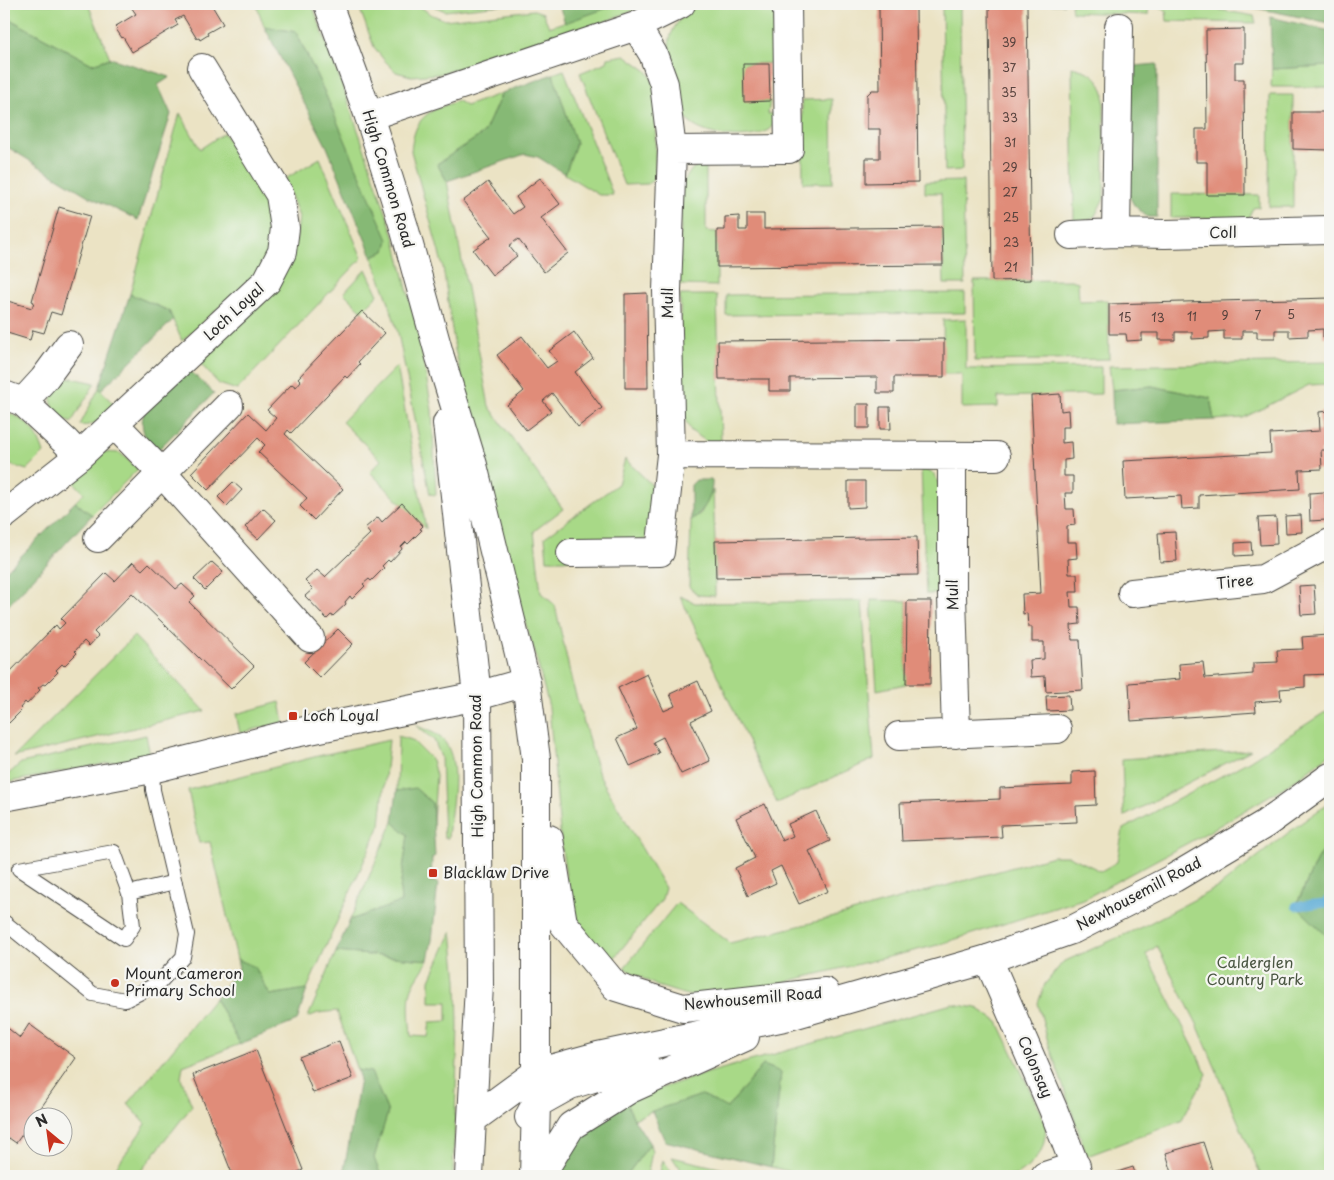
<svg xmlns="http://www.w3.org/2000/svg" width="1334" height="1180" viewBox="0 0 1334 1180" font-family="'Playpen Sans',sans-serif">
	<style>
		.green { fill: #a8d987; stroke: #6a8259 }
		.forest { fill: #86b974; stroke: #587250 }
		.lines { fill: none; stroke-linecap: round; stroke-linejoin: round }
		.stream { stroke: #5cacd6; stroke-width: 9 }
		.building { fill: #e08c79 }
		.service-casing { stroke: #484742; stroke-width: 16 }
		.minor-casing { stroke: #484742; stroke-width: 30 }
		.tertiary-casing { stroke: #484742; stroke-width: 30 }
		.service { stroke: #fff; stroke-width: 14 }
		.minor { stroke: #fff; stroke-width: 28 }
		.tertiary { stroke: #fff; stroke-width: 28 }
		.poi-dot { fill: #c8321e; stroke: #f6f6f2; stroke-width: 2 }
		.labels { text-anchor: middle; stroke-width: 4.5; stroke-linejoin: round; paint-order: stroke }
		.number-label { font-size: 12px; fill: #58433e }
		.street-label { font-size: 15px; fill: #2b2b2b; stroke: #f6f6f2 }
		.poi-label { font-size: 15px; fill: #2b2b2b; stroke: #f6f6f2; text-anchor: start }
		.park-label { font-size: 15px; fill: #4a5642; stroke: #f6f6f2 }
	</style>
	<rect width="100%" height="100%" fill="#f6f6f2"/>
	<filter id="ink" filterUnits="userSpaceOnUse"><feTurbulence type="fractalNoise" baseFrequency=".02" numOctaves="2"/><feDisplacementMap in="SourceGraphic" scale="10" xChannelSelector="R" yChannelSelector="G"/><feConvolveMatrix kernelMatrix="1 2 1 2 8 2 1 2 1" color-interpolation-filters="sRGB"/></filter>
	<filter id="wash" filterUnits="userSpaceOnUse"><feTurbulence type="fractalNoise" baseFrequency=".0096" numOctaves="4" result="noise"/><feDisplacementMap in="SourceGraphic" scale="20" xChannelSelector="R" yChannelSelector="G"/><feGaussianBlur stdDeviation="1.12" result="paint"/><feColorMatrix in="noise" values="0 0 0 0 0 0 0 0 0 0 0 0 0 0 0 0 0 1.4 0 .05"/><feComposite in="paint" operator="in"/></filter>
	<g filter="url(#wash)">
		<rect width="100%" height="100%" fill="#ebe3c4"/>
		<path class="green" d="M4 4H88L110 58 92 64 4 16Z
			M256 4H312L347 98 394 236 420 341 432 410 436 495 430 494 398 333 388 300 372 256 385 251 387 240 324 91 296 32 264 26Z
			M358 4H417L430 14 445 20 534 10 543 13 549 27 618 4H650L568 36 439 74 411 76 396 72 384 60 374 47Z
			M429 4H510L445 11Z
			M703 4H775V63L744 64V101H770L768 114H778C776 120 773 127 768 130 749 142 707 137 690 123 680 113 680 101 677 88 675 77 670 65 669 54 667 30 681 13 703 4Z
			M942 4H960L962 170 945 171Z
			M1071 4H1149L1148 15 1072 12Z
			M1155 4H1186L1254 16 1256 23 1167 21 1166 11Z
			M625 55 647 71 656 85 655 178 648 184 624 185 580 73 607 62 608 58Z
			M1330 66V87H1271L1272 69Z
			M1072 67C1090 72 1098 74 1104 93V198L1095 216 1086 221H1074Z
			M564 70 613 195H599L565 174 576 143 553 74Z
			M502 93 484 133 437 164 447 181 489 406 563 509 534 531 541 593 555 605 572 682 599 775 665 888 662 899 611 962 586 936 570 903 561 843 549 707 535 653 511 578 474 427 455 350 443 267 411 151C415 116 427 111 458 101L466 106Z
			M1270 95H1293V207H1269Z
			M832 99 833 183H803L802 100Z
			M180 113 200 149 224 133 274 212 269 255 260 270 182 341 169 311 130 294Z
			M320 158 362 258 237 390 219 384 197 360 296 241 299 217 285 179Z
			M706 162V231L717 232V286L679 285 682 184 692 169Z
			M963 181 965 284H944L941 193H925V182Z
			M1171 194 1259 195V207L1253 208 1248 218H1171Z
			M366 269 378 295 362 311 344 293Z
			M1071 280 1078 282 1079 301 1108 300 1109 359 975 361 974 281Z
			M965 293V313L726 315V295Z
			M680 295H717L721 442 709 443 691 431 682 414Z
			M966 319V369L1101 367V394L998 397V407L962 408V374H944L943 320Z
			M1330 362V384L1309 385 1243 418 1214 420 1210 398 1152 386 1112 390 1109 366Z
			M397 366 426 529 370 472 381 460 342 422Z
			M72 378 95 383 71 423C68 421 64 419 61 417 49 408 47 390 60 381 63 379 68 379 72 378Z
			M99 388 115 406C105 415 95 428 80 425Z
			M9 413C30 422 37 432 44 453L27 470 4 463V430Z
			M104 452 120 453 138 469 92 515 75 502 84 493 72 480 83 466Z
			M625 459 656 489 655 526 644 540 564 560H547L545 537 618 484Z
			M921 468 934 474 941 488V594H926Z
			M713 490 715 541V596L698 595 689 587 691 520 701 513Z
			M680 596 695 603 862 601 874 759 777 803Z
			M871 600 907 601 906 684 877 690Z
			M134 636 205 711 14 757Z
			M280 702 284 722 240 733 236 714Z
			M1330 709V754L1294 781 1210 831 1086 898 934 946 726 996 687 995 657 986 624 968 677 903 730 943 827 919 1053 856H1069L1101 871 1117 862 1123 829 1249 761Z
			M415 725C423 729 434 732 440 737 464 757 450 810 448 838H444L441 757 434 740Z
			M146 735 150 755 4 783V778L21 763Z
			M398 736 412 740 432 760 436 776 433 823 432 803 415 789 397 791Z
			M389 740 380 825 307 989 270 995 255 967 237 959 210 842 199 843 188 790 318 756Z
			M1251 750 1125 816H1124L1122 759Z
			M1330 802V844L1319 855 1296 905 1330 939V1176H1261L1197 1024 1157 946 1146 954 1207 1074 1181 1121 1087 1156 1048 1042 1038 1003 1045 984 1063 962 1146 925 1220 886 1297 826Z
			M393 822 408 835 400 889 401 903 350 920Z
			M452 931 457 980 458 1027 453 1176H381L373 1158 388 1112 371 1073 357 1070 337 1011 318 1013 308 1017 336 952 428 960C423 971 416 978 412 988 407 1000 410 1023 411 1036L428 1037 430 1022 447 1021V1002H430V980Z
			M215 998 240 1044 183 1066 181 1078 192 1106 137 1176H110L146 1124 128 1104Z
			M952 1004 977 1008 998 1022 1046 1124C1045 1152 1038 1161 1015 1176H809L771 1167 781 1072 763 1065 727 1108 652 1111 634 1119 625 1100 704 1074Z
			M650 1144 652 1152 647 1176H626Z
			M672 1157 753 1176H685Z
			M663 1160 673 1176H659Z"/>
		<path class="forest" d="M563 4H618L565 23 559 5Z
			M977 4H1064L989 6Z
			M1241 4H1330V23L1241 5Z
			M4 16 92 64 110 58 170 77 158 85 171 114 138 220 90 197 4 145Z
			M1270 17 1330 31V66L1272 69Z
			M264 26 296 32 324 91 388 240 385 251 372 256 327 147Z
			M1157 64V217H1147L1134 205 1128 194 1129 70 1135 66Z
			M553 74 576 143 565 174 538 157 525 154 447 181 437 164 484 133 502 93Z
			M130 294 169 311 173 320 101 390 99 388Z
			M188 369 214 393 155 453C123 411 158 395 188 369Z
			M1152 386 1210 398 1214 420 1113 424 1112 390Z
			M696 480H712C713 497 704 511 691 520V485Z
			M75 502 92 515 4 610V573Z
			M415 788 432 803 435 856 432 858 431 881 438 883 432 940 428 960 336 952 350 920 401 902 400 889 408 835 393 822 397 791Z
			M1330 844V939L1296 906 1319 855Z
			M237 959 255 967 270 995 307 989 297 1021 240 1044 215 998 239 968Z
			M763 1065 781 1072 771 1167 665 1141 652 1111 702 1095 727 1108Z
			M357 1070 371 1072 388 1112 374 1158 381 1176H343L360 1079Z
			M625 1100 634 1119 650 1144 626 1176H553L567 1145Z"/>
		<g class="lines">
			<path class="stream" d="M1296 906 1326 903 1330 897"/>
		</g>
		<g id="blocks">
			<path class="building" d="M129 4H211L223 24 207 33 208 35 200 40 199 38 197 39 183 16 175 20 178 25 132 52 123 37 122 38 116 29 118 28 116 26 136 14Z
				M1027 5 1031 280 992 281 989 6Z
				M879 7H916L918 182 866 183V158H880V129H867V95L872 90H880Z
				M1244 29V63H1235V79H1244L1245 195H1207V162H1196V129H1207L1206 30Z
				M743 64H769L770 101 744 102Z
				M1293 112H1327V121H1330V150L1293 149Z
				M540 178 560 204 541 218 568 253 544 272 518 239 509 246 517 256 492 275 473 250 491 237 463 201 488 182 513 214 523 207 516 197Z
				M59 207 90 216 61 315 51 312 44 333 33 330 30 340 4 332V300L32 308 34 302 32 301Z
				M747 214H764V229L942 227 943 265 717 267V230H725V217L739 216V230H747Z
				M647 293 648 388H625V294Z
				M1330 298V337H1323V329L1308 330V336L1289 337V330H1275V338H1257V331H1242V339H1224V331L1209 332V338L1192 339V332H1175V340H1159V333H1142V340L1127 341 1126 334H1109V304Z
				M362 311 385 333 358 362 360 364 347 378 345 376 291 433 288 430 285 434 343 489 314 520 300 506 307 498 258 452 265 445 258 438 208 490 191 473 248 413 266 430 276 418 267 410 292 384 296 387 301 381 298 378Z
				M574 332 593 358 575 372 602 408 578 427 552 393 543 401 551 411 526 430 507 405 524 391 497 355 522 336 547 368 557 361 549 351Z
				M944 339V377H894V393H877V377L790 378V391H769V379H719L718 341Z
				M1060 394 1061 411 1068 410 1069 427H1062V443L1071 442 1072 459 1064 460V476H1073V493H1065L1066 509H1074L1075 525 1067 526V542H1076L1077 558 1068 559 1069 574H1077L1078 592H1070L1071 607H1079L1080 624 1071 625 1072 640H1080L1083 690 1046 692 1045 676 1031 677 1030 660 1044 659V642H1032V627H1028L1027 613 1023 614 1022 594 1041 593 1031 396Z
				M857 404H869V428H857Z
				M880 407H890L891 429H880Z
				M1330 411V450H1321L1322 469 1299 470 1300 489 1199 495V508L1182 509 1181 496 1125 499 1123 461 1271 453 1270 434 1320 431 1319 412Z
				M848 481H865V507L848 508Z
				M233 482 242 490 227 506 218 497Z
				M1325 492 1326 520 1310 521 1309 493Z
				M402 503 423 526 420 529 422 530 408 544 406 542 401 547 402 549 390 562 388 560 382 566 384 568 371 581 369 579 363 584 365 586 352 599 350 596 345 602 346 604 333 616 331 615 327 619 305 596 313 589 305 581 317 570 325 577 370 534 365 528 378 517 382 522Z
				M263 508 276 520 258 539 245 527Z
				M1301 515 1302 532 1286 533 1285 516Z
				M1276 517 1277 544 1260 545 1258 518Z
				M1175 532 1177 561 1160 562 1158 533Z
				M917 537 918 575 716 578 715 541Z
				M1251 542 1252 555 1235 556V543Z
				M133 562 142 570 149 563 176 589 182 584 195 596 189 602 254 666 231 689 132 593 94 632 98 636 89 646 84 641 75 651 77 653 64 666 62 664 56 670 58 672 45 685 43 684 38 688 40 690 27 704 25 702 20 708 22 710 9 723 7 721 4 724V678L56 625 59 629 65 623 61 619 106 573 115 581Z
				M212 562 223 572 205 590 194 579Z
				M1314 585 1316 614 1301 615 1299 586Z
				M907 601H931L930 684H906Z
				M1326 624H1330V674L1305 675V687L1280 689 1281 700 1255 702 1256 712 1131 721 1129 683 1180 679 1179 664 1203 662 1205 678 1253 674V663L1278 662 1277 650 1303 649 1302 637 1327 635Z
				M338 629 353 644 320 678 304 662Z
				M647 674 664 711 675 706 670 694 698 681 711 711 691 721 710 761 681 774 663 737 653 742 659 753 630 766 617 738 637 729 618 688Z
				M1069 695 1070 710 1047 711 1046 696Z
				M1095 771 1096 805 1076 806 1077 822 1001 825 1002 837 902 841 900 803 1000 799V788L1072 785V772Z
				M765 804 782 841 793 836 788 824 816 811 830 841 809 851 828 891 799 904 781 866 771 871 776 883 748 896 735 868 755 858 736 818Z
				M29 1024 76 1058 16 1143 9 1138 4 1146V1025L20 1038Z
				M339 1041 353 1078 313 1093 299 1057Z
				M256 1050 303 1170 287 1176H233L193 1075Z
				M1203 1142 1214 1176H1173L1166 1153Z
				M1133 1167 1136 1176H1108V1175Z"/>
		</g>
	</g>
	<g filter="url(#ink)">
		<use href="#blocks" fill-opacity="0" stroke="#484742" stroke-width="1"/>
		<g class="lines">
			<g class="service-casing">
				<path id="service" d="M129 893 114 852 19 869 124 939 133 926 129 893 175 882
					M4 922 93 994 125 1000 159 983 183 957 187 934 153 790 152 769"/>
			</g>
			<g class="minor-casing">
				<path id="minor" d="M369 116 636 26 681 4
					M672 150 789 149 787 4
					M1116 233 1119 27
					M1071 235 1116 233 1165 234 1330 230
					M4 395 23 402 66 442 79 456
					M23 402 44 379 69 345
					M114 424 162 473 310 638
					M671 455 996 456
					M952 457V596L956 734
					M4 515 79 456 267 281 282 252 285 228 280 195 202 68
					M98 538 229 405
					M571 553 660 552 671 455 667 291 672 150 664 84 653 54 636 26
					M1132 593 1263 579 1330 543
					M899 736 1057 729
					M988 959 1053 1109 1079 1176
					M1045 1176 1076 1166"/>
			</g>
			<g class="tertiary-casing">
				<path id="tertiary" d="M328 4 369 116 404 227 440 357 473 465 526 682 536 759V1104L534 1176
					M447 423 477 696 479 985 469 1176
					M4 797 152 769 290 734 477 696 526 682
					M549 839 563 923 616 987 683 1008 825 992
					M529 1117 536 1104 570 1085 626 1068 645 1064
					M473 1119 536 1073 598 1056 789 1016 988 959 1074 929 1174 878 1265 824 1330 777
					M540 1176 571 1126 630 1089 745 1037"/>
			</g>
			<use href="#service" class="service"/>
			<use href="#minor" class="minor"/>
			<use href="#tertiary" class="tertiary"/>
		</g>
	</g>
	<g class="poi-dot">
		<rect x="288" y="711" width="10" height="10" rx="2.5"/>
		<rect x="428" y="868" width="10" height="10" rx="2.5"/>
		<circle cx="115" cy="983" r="5"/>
	</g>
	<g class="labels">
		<g class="number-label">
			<text x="1009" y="47">39</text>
			<text x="1009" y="72">37</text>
			<text x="1009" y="97">35</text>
			<text x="1010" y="122">33</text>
			<text x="1010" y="147">31</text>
			<text x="1010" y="172">29</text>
			<text x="1010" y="197">27</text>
			<text x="1011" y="222">25</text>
			<text x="1011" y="247">23</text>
			<text x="1011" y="272">21</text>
			<text x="1291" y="319">5</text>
			<text x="1225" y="320">9</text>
			<text x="1258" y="320">7</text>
			<text x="1192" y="321">11</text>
			<text x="1125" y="322">15</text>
			<text x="1158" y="322">13</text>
		</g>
		<g class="street-label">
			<text transform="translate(388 179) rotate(73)" y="5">High Common Road</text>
			<text transform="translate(1223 233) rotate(-1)" y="5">Coll</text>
			<text transform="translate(668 303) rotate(-90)" y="5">Mull</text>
			<text transform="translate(234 312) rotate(-43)" y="5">Loch Loyal</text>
			<text transform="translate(1235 582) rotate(-6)" y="5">Tiree</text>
			<text transform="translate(953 595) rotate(-91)" y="5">Mull</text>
			<text transform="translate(477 766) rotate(-91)" y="5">High Common Road</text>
			<text transform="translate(1139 894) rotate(-28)" y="5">Newhousemill Road</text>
			<text transform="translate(753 999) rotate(-5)" y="5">Newhousemill Road</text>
			<text transform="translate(1035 1067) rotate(67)" y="5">Colonsay</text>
		</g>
		<g class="poi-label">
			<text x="303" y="721">Loch Loyal</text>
			<text x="443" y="878">Blacklaw Drive</text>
			<text x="125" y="979">Mount Cameron<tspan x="125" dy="17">Primary School</tspan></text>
		</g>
		<g class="park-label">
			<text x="1255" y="968">Calderglen<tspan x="1255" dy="17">Country Park</tspan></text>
		</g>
	</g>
	<rect width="1334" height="1180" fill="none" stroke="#f6f6f2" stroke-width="20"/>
	<g transform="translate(48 1132) rotate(331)"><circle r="24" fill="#f6f6f2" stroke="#a5a5a2"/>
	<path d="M0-4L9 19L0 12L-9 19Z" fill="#c8321e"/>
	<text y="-8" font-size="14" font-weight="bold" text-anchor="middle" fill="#2b2b2b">N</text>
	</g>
</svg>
